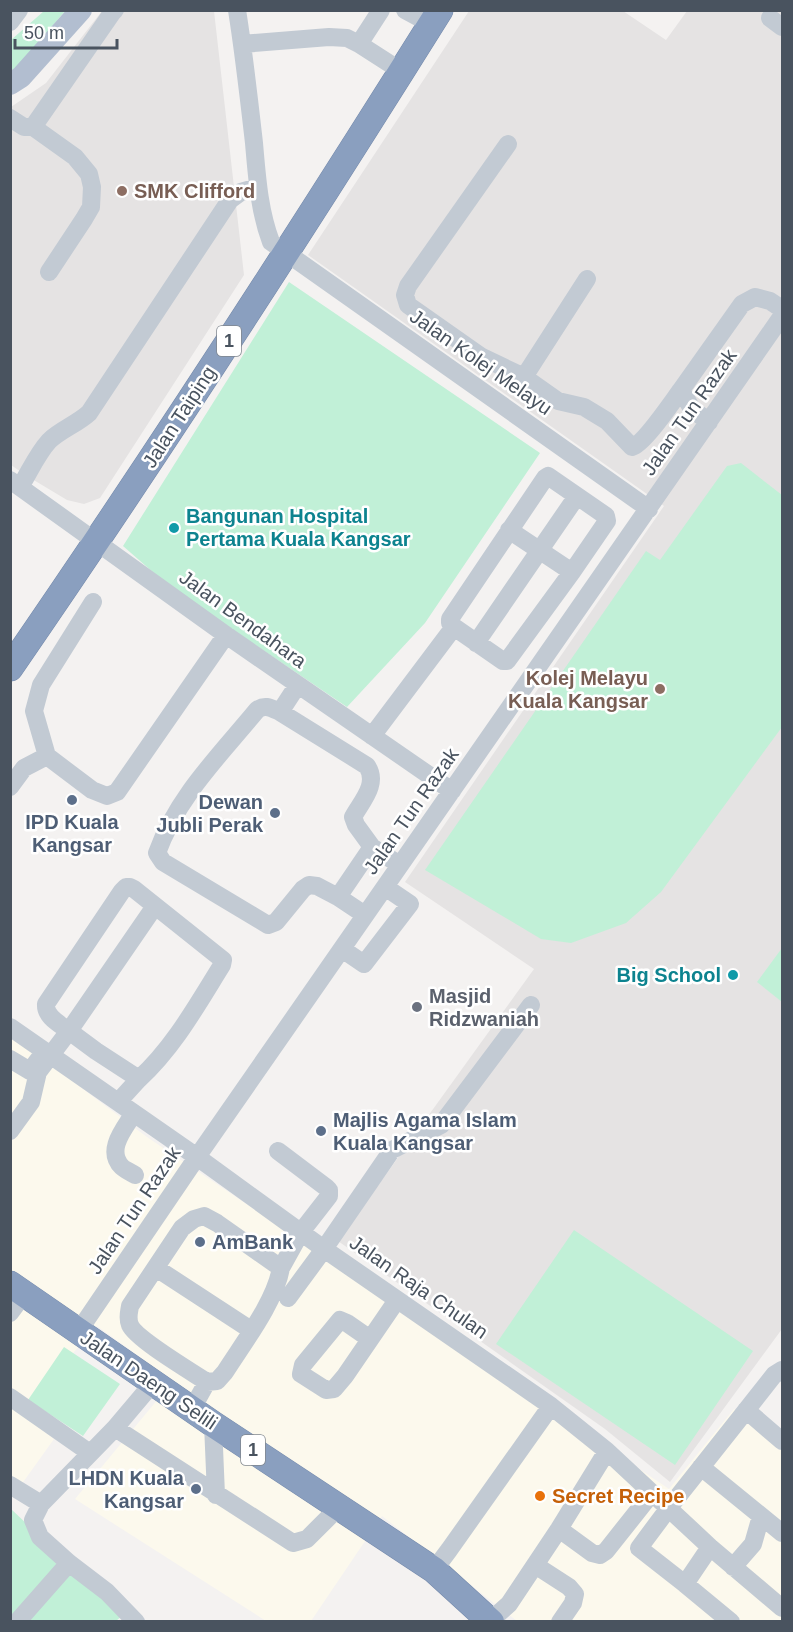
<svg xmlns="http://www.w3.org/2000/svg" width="793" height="1632" viewBox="0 0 793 1632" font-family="Arial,sans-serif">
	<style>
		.commercial { fill: #fcf9ed }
		.education { fill: #e5e3e3 }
		.green { fill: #c1f0d7 }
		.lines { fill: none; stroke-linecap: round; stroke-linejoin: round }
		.highway-casing { stroke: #758aab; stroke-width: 27 }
		.minor { stroke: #c2cad3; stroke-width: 18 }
		.major { stroke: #b2bed0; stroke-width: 22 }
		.highway { stroke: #8a9fbf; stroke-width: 26 }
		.education-dot { fill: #8d6e63; stroke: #fff; stroke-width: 2 }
		.culture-dot { fill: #0f9aa8; stroke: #fff; stroke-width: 2 }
		.service-dot { fill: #5c6f8a; stroke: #fff; stroke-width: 2 }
		.worship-dot { fill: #6b7280; stroke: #fff; stroke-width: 2 }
		.food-dot { fill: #e8710a; stroke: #fff; stroke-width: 2 }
		.labels { text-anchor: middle; stroke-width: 5; stroke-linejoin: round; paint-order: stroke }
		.shield { fill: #fff; stroke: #80878f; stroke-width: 1.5 }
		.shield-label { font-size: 18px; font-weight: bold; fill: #49535f }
		.education-label { font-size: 20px; font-weight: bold; fill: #785e54; stroke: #fff; text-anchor: start }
		.street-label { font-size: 20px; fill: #49535f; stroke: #fff }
		.culture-label { font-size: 20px; font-weight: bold; fill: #0d838f; stroke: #fff; text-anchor: start }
		.service-label { font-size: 20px; font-weight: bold; fill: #4e5e75; stroke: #fff; text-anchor: end }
		.worship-label { font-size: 20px; font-weight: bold; fill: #5b616d; stroke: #fff; text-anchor: start }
		.food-label { font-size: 20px; font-weight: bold; fill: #c56008; stroke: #fff; text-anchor: start }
	</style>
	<rect width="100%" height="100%" fill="#f4f2f1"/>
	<path class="commercial" d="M11 1035 147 1137 669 1489 734 1409 782 1447V1621H517L382 1516 311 1621H266L75 1499 173 1381 97 1326 20 1413 54 1439 11 1499Z"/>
	<path class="education" d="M102 11H214L244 275 100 498 84 504 67 500 27 476 11 465V107L46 83Z
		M469 11H623L666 40 687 11H782V271L781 274 782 276V1329L670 1482 605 1429 338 1241 534 969 405 882 664 506 308 255Z"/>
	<path class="green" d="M44 11H65L17 68 11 70V40Z
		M289 282 540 453 425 623 347 707 171 588 123 546Z
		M741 463 782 495V727L661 892 626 923 571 943 541 939 425 870 646 551 660 560 727 466Z
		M782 948V1002L757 982Z
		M574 1230 753 1351 675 1465 496 1344Z
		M64 1347 120 1384 83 1436 28 1400Z
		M10 1508 123 1615 116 1621H11Z"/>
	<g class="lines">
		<g class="highway-casing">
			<path id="highway" d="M10 668C159 452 301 232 440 10
				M10 1284 213 1424 434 1570 491 1622"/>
		</g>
		<path class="minor" d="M237 10C244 54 249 99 254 143 257 177 259 210 271 242L649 509
			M381 10 359 44 401 71
			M405 10 431 24
			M770 18 782 27
			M10 22 19 10
			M242 44 329 37 347 38 359 44
			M10 118 24 127H33L112 13 115 10
			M33 127 75 157 89 174 92 187 91 207 84 219 49 272
			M508 144 408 286 405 295 408 305 482 357 524 377 558 401 584 407 607 421 632 447C644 444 672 402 681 390
			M524 377 587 279
			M709 422 692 409 681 390 742 304 755 297 770 301 782 309
			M10 480 226 635 452 791
			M20 487C29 473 37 454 49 441 60 430 77 424 89 413L230 200 241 192 258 187
			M509 530 572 572
			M93 602 41 685 34 711 47 756 92 790 107 796 117 792 226 635
			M476 643 577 496
			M297 686 280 712 367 766C379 784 361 802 353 817L356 825 372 847
			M280 712C271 708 265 704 257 710 220 755 177 797 157 853L163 862 268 925 276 922 303 889 309 885 317 886 338 897
			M372 736 454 627 450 623V619L545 478 548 476 606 516 607 521 572 572 507 661H503L454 627
			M10 787 24 768 47 756
			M365 915 338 897 372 847 400 865
			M342 949 364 964 410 904 385 887
			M10 1027 197 1157 324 1249 551 1406 607 1451 710 1547 782 1608
			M10 1059 30 1071 42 1055
			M139 1079C174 1047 197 1005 222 965L223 960 134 889 130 887H126L122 891 46 1004C45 1017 60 1024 69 1031L155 906
			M134 1113C125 1128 105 1150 122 1167 125 1170 131 1172 135 1175
			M10 1131 31 1102 38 1072 69 1031 96 1051 139 1079 118 1102
			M156 1268 251 1330
			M288 1298 324 1249 392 1150 441 1125 531 1005
			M10 1313 24 1294
			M78 1332 197 1157 782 316
			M370 1339 347 1323 340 1320 303 1365 301 1374 326 1390 334 1389 345 1376 397 1300
			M207 1382 217 1381 225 1372C244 1342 275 1302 281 1268
			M10 1397 90 1453
			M192 1409 207 1382C192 1372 136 1339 130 1325 127 1318 129 1313 130 1306L182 1228 194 1219 204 1216 217 1223 281 1268 301 1232 329 1196V1190L327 1188 278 1151
			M746 1410 782 1441
			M213 1424 216 1495
			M115 1428 293 1543 307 1539 339 1507
			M701 1467 782 1533
			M10 1485 41 1504 115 1428 153 1383
			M41 1504 33 1520 40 1537 69 1563 107 1592 136 1622
			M559 1529 592 1553 600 1555 606 1551 652 1493
			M710 1547 685 1584 731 1622
			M535 1565 569 1587 575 1594 573 1603 560 1622
			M733 1567 753 1544 761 1516
			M434 1570 449 1550 551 1406
			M685 1584 639 1548 668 1509 774 1375 782 1370
			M490 1621 509 1604 559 1529 607 1451
			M17 1622 69 1563"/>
		<path class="major" d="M10 84 21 77 81 10"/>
		<use href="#highway" class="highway"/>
	</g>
	<g class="education-dot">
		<circle cx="122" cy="191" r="6"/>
		<circle cx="660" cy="689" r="6"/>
	</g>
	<g class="culture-dot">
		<circle cx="174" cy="528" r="6"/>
		<circle cx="733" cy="975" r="6"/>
	</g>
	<g class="service-dot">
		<circle cx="72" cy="800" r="6"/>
		<circle cx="275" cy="813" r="6"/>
		<circle cx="321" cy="1131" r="6"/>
		<circle cx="200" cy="1242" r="6"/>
		<circle cx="196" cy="1489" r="6"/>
	</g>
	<circle class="worship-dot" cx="417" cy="1007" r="6"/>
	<circle class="food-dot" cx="540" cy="1496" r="6"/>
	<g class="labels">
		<g class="shield">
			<rect x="217" y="326" width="24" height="30" rx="4.5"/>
			<rect x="241" y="1435" width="24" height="30" rx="4.5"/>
		</g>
		<g class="shield-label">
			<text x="229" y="347">1</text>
			<text x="253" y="1456">1</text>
		</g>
		<g class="education-label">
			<text x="134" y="198">SMK Clifford</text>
			<text x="648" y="685" text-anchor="end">Kolej Melayu<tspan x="648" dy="23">Kuala Kangsar</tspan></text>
		</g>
		<g class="street-label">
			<text transform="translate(481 362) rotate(35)" y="7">Jalan Kolej Melayu</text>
			<text transform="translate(689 412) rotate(-55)" y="7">Jalan Tun Razak</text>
			<text transform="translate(179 417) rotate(-57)" y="7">Jalan Taiping</text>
			<text transform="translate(243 619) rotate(36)" y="7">Jalan Bendahara</text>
			<text transform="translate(411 811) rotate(-55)" y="7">Jalan Tun Razak</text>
			<text transform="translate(134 1210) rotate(-56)" y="7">Jalan Tun Razak</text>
			<text transform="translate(419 1287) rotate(35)" y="7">Jalan Raja Chulan</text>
			<text transform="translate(149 1380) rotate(34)" y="7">Jalan Daeng Selili</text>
		</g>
		<g class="culture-label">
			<text x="186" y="523">Bangunan Hospital<tspan x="186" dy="23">Pertama Kuala Kangsar</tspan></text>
			<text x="721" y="982" text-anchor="end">Big School</text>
		</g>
		<g class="service-label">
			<text x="263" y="809">Dewan<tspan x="263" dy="23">Jubli Perak</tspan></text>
			<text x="72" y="829" text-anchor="middle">IPD Kuala<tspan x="72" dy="23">Kangsar</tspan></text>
			<text x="333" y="1127" text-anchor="start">Majlis Agama Islam<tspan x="333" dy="23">Kuala Kangsar</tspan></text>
			<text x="212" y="1249" text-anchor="start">AmBank</text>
			<text x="184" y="1485">LHDN Kuala<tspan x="184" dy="23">Kangsar</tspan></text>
		</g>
		<g class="worship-label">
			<text x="429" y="1003">Masjid<tspan x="429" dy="23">Ridzwaniah</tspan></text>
		</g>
		<g class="food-label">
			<text x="552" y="1503">Secret Recipe</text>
		</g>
	</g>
	<rect width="793" height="1632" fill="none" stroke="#49535f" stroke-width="24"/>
	<path d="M15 39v9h102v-9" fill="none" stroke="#49535f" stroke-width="3"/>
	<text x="24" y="39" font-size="18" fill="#49535f" stroke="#ffffff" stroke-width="4.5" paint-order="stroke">50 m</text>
</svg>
